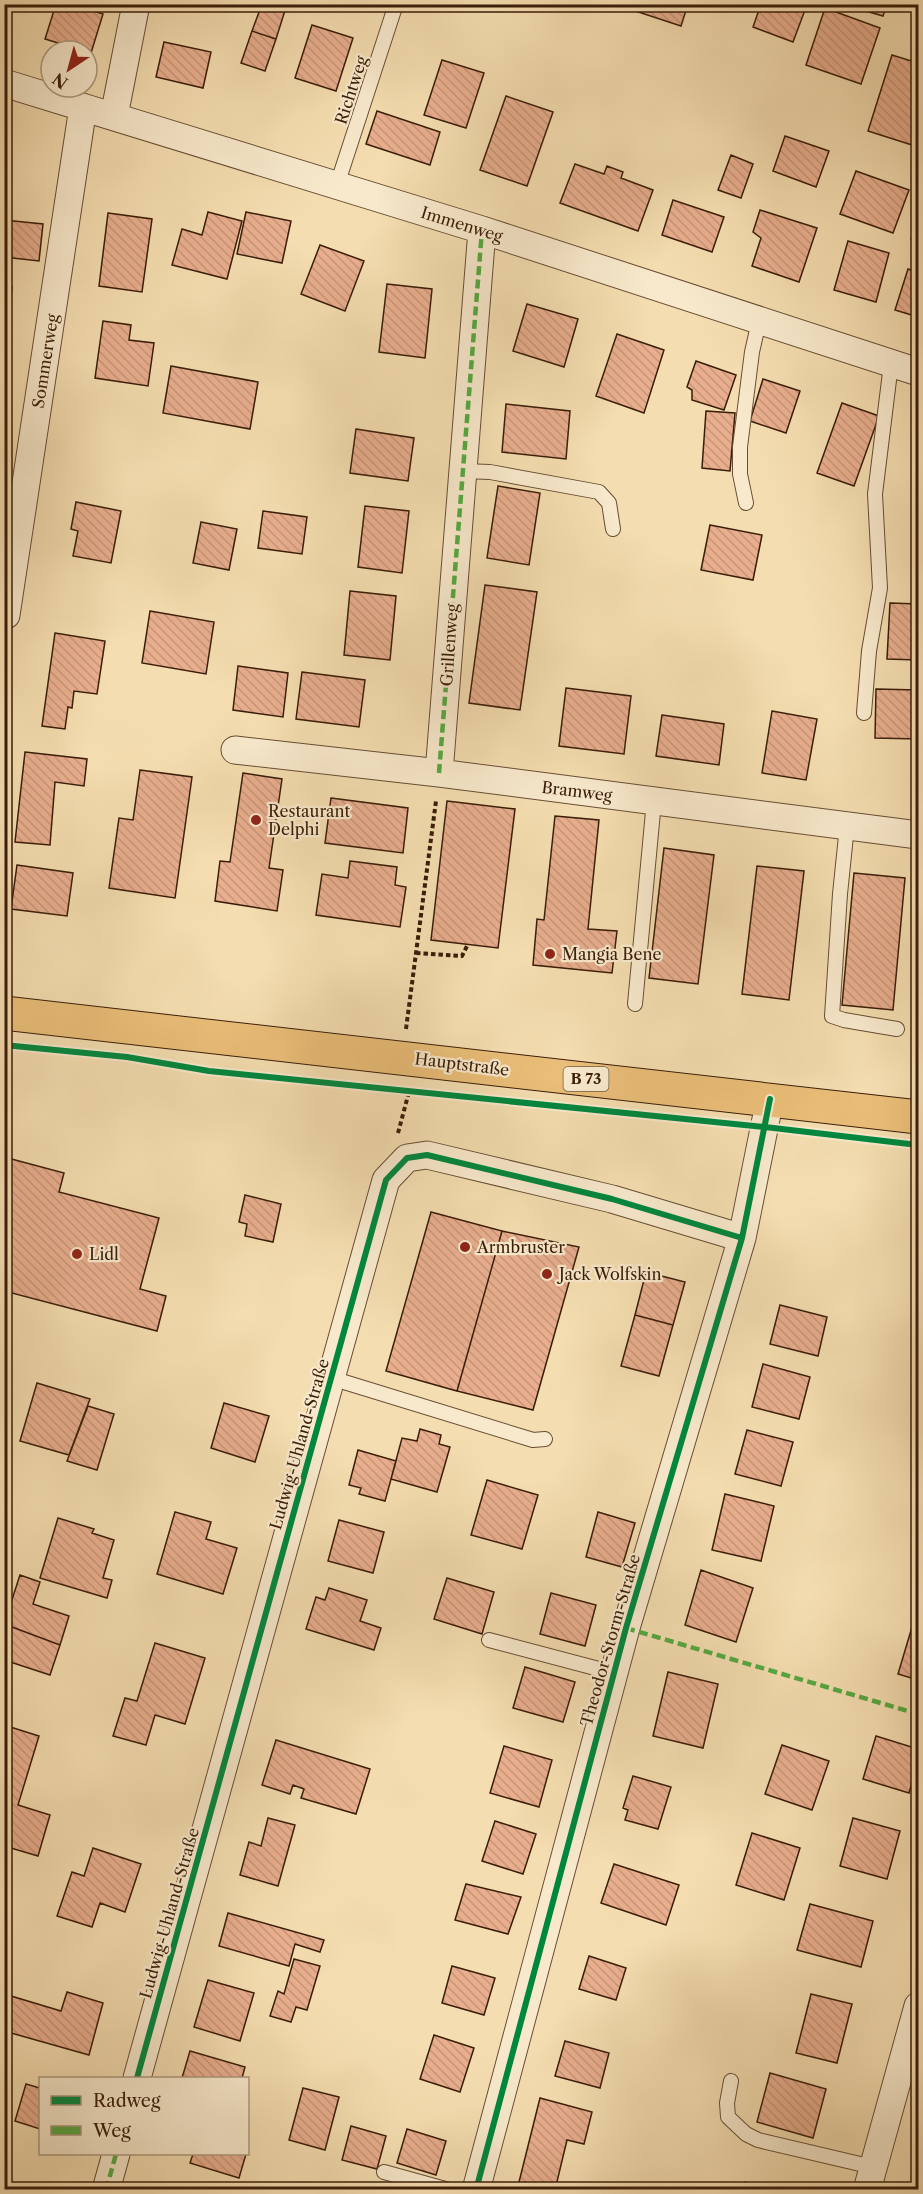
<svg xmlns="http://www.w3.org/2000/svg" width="923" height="2194" viewBox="0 0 923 2194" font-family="'Libre Caslon Text',serif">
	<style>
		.building { fill: url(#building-back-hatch); stroke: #3a1d09; stroke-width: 1.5 }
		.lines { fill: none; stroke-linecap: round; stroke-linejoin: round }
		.lane-casing { stroke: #684d33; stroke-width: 16 }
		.street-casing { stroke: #684d33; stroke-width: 29 }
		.primary-casing { stroke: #3a1d09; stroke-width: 35 }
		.path { stroke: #3a1d09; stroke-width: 4; stroke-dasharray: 4.5 3; stroke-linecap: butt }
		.lane { stroke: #f8e9cc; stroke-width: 14 }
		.street { stroke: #f8e9cc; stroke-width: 27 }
		.primary { stroke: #eabe78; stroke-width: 33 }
		.quiet { stroke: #55a941; stroke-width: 4.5; stroke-dasharray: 9 4.5; stroke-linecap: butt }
		.cycleway-casing { stroke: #f8e9cc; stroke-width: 10 }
		.cycleway { stroke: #00873e; stroke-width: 6 }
		.poi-dot { fill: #8f2418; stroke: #f8e9cc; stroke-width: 2 }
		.labels { text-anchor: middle; stroke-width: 4.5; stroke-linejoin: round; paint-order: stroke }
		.shield { fill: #f8e9cc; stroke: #735a44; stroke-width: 1.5 }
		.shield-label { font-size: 15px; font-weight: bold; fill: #3a1d09 }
		.street-label { font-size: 16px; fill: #3a1d09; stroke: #f8e9cc }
		.poi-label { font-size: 16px; fill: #3a1d09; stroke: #f8e9cc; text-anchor: start }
	</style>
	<defs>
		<pattern id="building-back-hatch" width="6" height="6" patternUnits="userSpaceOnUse" patternTransform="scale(1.5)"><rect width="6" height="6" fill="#e8ae8e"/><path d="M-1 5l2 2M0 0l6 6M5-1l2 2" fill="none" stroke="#c89579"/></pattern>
	</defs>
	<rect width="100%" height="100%" fill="#f4ddb0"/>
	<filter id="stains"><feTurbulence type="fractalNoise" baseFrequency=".00333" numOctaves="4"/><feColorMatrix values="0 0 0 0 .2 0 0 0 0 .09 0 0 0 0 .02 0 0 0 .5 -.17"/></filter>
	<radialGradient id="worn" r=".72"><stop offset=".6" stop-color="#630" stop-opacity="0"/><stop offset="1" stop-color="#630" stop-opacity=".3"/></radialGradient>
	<path class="building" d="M4 4H12L4 31Z
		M56 4H72L103 14 91 53 45 39Z
		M262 4H287L276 39 252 31Z
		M620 4H688L681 26 620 6Z
		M761 4H792L805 10 793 42 753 27Z
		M864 4H887L883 16 862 10Z
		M825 8 880 28 861 84 806 65Z
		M312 25 353 38 336 91 295 78Z
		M252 31 276 39 265 71 241 63Z
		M164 42 211 52 203 88 156 77Z
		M892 55 918 63V125L912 145 868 131Z
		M442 60 484 73 466 128 424 115Z
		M506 96 553 112 527 186 480 170Z
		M377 111 440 132 430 165 366 144Z
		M4 132H11L5 191H4Z
		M785 136 829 151 816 187 773 171Z
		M731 155 753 164 741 198 718 190Z
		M575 164 604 174 607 166 623 172 621 178 653 190 638 231 560 203Z
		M856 171 909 190 893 233 840 214Z
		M673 200 724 217 712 252 662 235Z
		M760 210 817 228 799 282 752 266 761 238 753 232Z
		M208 212 242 221 227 279 172 265 182 229 202 235Z
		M246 212 291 221 282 263 237 254Z
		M108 213 152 219 142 292 99 286Z
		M918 214V242L911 239Z
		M4 220 43 224 39 261 4 257Z
		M848 241 889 253 876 302 834 290Z
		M320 245 364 261 345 311 301 294Z
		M908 269 918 272V317L895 310Z
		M387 284 432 289 425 358 379 352Z
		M4 286 12 287 8 328H4Z
		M527 304 578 319 564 367 513 351Z
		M103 321 131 325 129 340 154 343 148 386 95 378Z
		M617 334 664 350 644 413 596 396Z
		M696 361 736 375 724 410 692 400V390L687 387Z
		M171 366 258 382 250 429 163 413Z
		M763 379 800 391 786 433 750 421Z
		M842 403 879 416 854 486 817 473Z
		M506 404 570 411 566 459 502 452Z
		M706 411 735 413 730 471 702 468Z
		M356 429 414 438 408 481 350 473Z
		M498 486 540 493 529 565 487 558Z
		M76 502 121 511 111 563 73 556 78 531 71 529Z
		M365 506 409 511 402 573 358 567Z
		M263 511 307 517 302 554 258 548Z
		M917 517H918V565H912Z
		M201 522 237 529 229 570 193 563Z
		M710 525 762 535 753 580 701 570Z
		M485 585 537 592 520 710 469 703Z
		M350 591 396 596 390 660 344 655Z
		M890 603 918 604V660L887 659Z
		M150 611 214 622 206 674 142 663Z
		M55 633 105 641 97 694 74 691 72 708 68 707 65 729 42 726Z
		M238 666 288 673 283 717 233 710Z
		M302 672 365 680 359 727 296 719Z
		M566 688 631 696 624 754 559 746Z
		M876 689 918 690V739L875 738Z
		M772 711 817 719 806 780 762 773Z
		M662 715 724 724 719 765 656 756Z
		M25 752 87 759 84 786 55 782 50 845 15 842Z
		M140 770 192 777 175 898 109 888 119 818 133 820Z
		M243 773 282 779 269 868 283 870 277 911 215 901 220 861 230 862Z
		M331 798 408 808 403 853 325 843Z
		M447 801 515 809 498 948 431 940Z
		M555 816 599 820 588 929 617 931 612 973 533 965 537 919 544 920Z
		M664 848 714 855 698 984 649 978Z
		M350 861 397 867 395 885 406 887 400 927 316 915 322 874 348 878Z
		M17 865 73 873 67 916 11 909Z
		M757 866 804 871 789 1000 742 994Z
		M854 873 905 878 893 1010 842 1005Z
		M4 1157 64 1173 59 1192 159 1218 140 1289 166 1296 157 1331 4 1291Z
		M245 1195 281 1204 273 1242 245 1236 247 1224 239 1222Z
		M431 1212 502 1231 457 1391 386 1371Z
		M502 1231 579 1247 533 1410 457 1391Z
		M646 1272 685 1282 673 1325 635 1315Z
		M780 1305 827 1317 818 1356 770 1344Z
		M635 1315 673 1325 659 1376 621 1366Z
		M763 1364 810 1377 799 1419 752 1407Z
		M37 1383 90 1399 69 1455 20 1441Z
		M224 1403 269 1416 255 1462 211 1448Z
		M88 1406 114 1414 97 1470 67 1461Z
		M420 1429 441 1435 439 1444 450 1447 437 1492 391 1479 402 1438 417 1441Z
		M747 1430 793 1442 781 1486 735 1474Z
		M358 1450 396 1461 385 1501 359 1494 361 1488 349 1485Z
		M487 1480 538 1495 522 1549 471 1535Z
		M725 1494 774 1506 761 1561 712 1550Z
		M175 1512 211 1522 206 1539 237 1548 223 1594 157 1574Z
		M598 1512 635 1523 622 1567 586 1557Z
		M58 1518 94 1529 92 1533 114 1540 103 1578 112 1580 107 1598 40 1578Z
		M339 1520 384 1532 373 1573 328 1561Z
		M701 1570 753 1588 736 1642 685 1625Z
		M20 1575 40 1582 33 1604 69 1616 60 1645 4 1624Z
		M447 1578 494 1592 482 1634 434 1619Z
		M329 1588 367 1600 360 1621 381 1628 374 1650 306 1629 316 1597 325 1600Z
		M551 1593 596 1605 585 1646 540 1634Z
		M4 1624 60 1645 50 1675 4 1660Z
		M912 1627 918 1629V1680L898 1674Z
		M155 1643 205 1658 185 1724 155 1715 146 1745 113 1736 125 1698 137 1701Z
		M525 1667 575 1682 563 1722 513 1708Z
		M668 1672 718 1684 703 1748 653 1736Z
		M4 1725 39 1736 18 1805 50 1815 38 1856 4 1846Z
		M876 1736 918 1749V1762L909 1793 863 1779Z
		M276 1740 370 1769 356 1814 301 1798 304 1789 293 1785 290 1794 262 1785Z
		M782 1745 829 1761 812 1810 765 1794Z
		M504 1746 552 1760 539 1807 490 1793Z
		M633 1776 671 1787 658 1829 625 1820 628 1810 623 1808Z
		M268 1818 295 1825 278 1886 240 1875 249 1842 261 1846Z
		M853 1818 900 1831 887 1879 840 1866Z
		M495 1821 536 1834 523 1874 482 1861Z
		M752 1833 800 1848 784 1900 736 1885Z
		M93 1848 141 1864 125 1912 100 1903 92 1927 57 1916 72 1872 84 1876Z
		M614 1864 679 1885 666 1925 601 1903Z
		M466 1884 521 1897 508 1934 455 1920Z
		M810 1904 873 1921 861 1967 797 1950Z
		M228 1913 324 1940 320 1952 295 1944 289 1966 219 1946Z
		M589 1956 626 1968 616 2000 579 1989Z
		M294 1959 320 1966 307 2010 296 2007 291 2022 270 2016 278 1991 284 1994Z
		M452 1966 495 1978 484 2015 442 2003Z
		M208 1980 254 1993 240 2041 194 2027Z
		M67 1992 103 2003 89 2055 4 2031V2019L11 1996 61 2011Z
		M811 1994 852 2004 837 2063 796 2053Z
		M434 2035 474 2048 460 2092 420 2079Z
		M565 2041 609 2053 600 2088 555 2076Z
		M190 2051 245 2067 242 2078H182Z
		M770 2073 826 2089 813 2138 757 2122Z
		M26 2084 40 2088V2129L15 2121Z
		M303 2088 339 2097 325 2150 289 2140Z
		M540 2098 592 2112 584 2144 567 2140 555 2190H532L518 2186Z
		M351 2126 386 2136 377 2169 342 2160Z
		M407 2129 446 2141 436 2175 397 2163Z
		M193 2154H246L239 2178 190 2163Z
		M745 2182 772 2190H743Z"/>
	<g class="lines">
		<g class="lane-casing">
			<path id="lane" d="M337 185 396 4
				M463 471 490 472 599 492 609 503 613 529
				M746 503 740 474V447L752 352 759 321
				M864 713 869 651 880 588 875 494 891 364
				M847 826 840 894 832 1016 844 1020 897 1029
				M635 1004 654 801
				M331 1378 533 1440 545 1439
				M489 1640 614 1673
				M731 2081 727 2103 728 2117 746 2134 758 2140 873 2167
				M384 2172 449 2190"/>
		</g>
		<g class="street-casing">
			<path id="street" d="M4 83 482 230 918 372
				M114 116 136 4
				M6 615 83 107
				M235 750 439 773 918 835
				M439 773 482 230
				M137 2078 386 1180 407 1158 427 1155 612 1199 742 1238
				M106 2190 116 2154
				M476 2190 626 1628 742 1238 770 1099
				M867 2190 918 2006"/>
		</g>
		<g class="primary-casing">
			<path id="primary" d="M4 1013 918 1117"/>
		</g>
		<path class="path" d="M416 953 462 956 468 944
			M406 1029 436 801
			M398 1133 410 1088"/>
		<use href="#lane" class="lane"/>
		<use href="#street" class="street"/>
		<use href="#primary" class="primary"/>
		<path class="quiet" d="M439 773 482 230
			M626 1628 918 1714
			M106 2190 116 2154"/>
		<g class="cycleway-casing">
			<path id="cycleway" d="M4 1045 127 1057 209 1071 765 1127 918 1145
				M137 2078 386 1180 407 1158 427 1155 612 1199 742 1238
				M476 2190 626 1628 742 1238 770 1099"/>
		</g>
		<use href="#cycleway" class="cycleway"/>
	</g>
	<g class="poi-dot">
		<circle cx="256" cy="820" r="6"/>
		<circle cx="550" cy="954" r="6"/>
		<circle cx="465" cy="1247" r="6"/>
		<circle cx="77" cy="1254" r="6"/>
		<circle cx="547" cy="1274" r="6"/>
	</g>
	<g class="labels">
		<rect class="shield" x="563.5" y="1067" width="45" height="24" rx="4.5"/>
		<g class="shield-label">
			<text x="586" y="1084">B 73</text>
		</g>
		<g class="street-label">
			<text transform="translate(351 90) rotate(-72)" y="6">Richtweg</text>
			<text transform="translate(462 224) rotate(17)" y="6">Immenweg</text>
			<text transform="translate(45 361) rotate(-81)" y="6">Sommerweg</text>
			<text transform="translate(449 645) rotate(-86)" y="6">Grillenweg</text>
			<text transform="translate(577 791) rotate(7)" y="6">Bramweg</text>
			<text transform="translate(462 1064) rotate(7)" y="6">Hauptstraße</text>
			<text transform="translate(299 1444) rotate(-74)" y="6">Ludwig-Uhland-Straße</text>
			<text transform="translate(610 1640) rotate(-74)" y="6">Theodor-Storm-Straße</text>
			<text transform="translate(169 1913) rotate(-74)" y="6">Ludwig-Uhland-Straße</text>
		</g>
		<g class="poi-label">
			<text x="268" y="817">Restaurant<tspan x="268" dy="18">Delphi</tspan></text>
			<text x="562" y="960">Mangia Bene</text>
			<text x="477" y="1253">Armbruster</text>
			<text x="89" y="1260">Lidl</text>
			<text x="559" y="1280">Jack Wolfskin</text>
		</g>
	</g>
	<rect width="923" height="2194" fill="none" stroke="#f4ddb0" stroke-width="24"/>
	<rect x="6" y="6" width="911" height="2182" fill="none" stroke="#3a1d09" stroke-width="3"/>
	<rect x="12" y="12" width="899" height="2170" fill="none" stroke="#3a1d09" stroke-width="1.5"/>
	<rect x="39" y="2077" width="210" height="78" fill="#f8e9cc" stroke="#ac977e" stroke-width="1.5"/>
	<rect x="51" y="2096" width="30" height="9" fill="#00873e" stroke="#ac977e" stroke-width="1.5"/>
	<text x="93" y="2107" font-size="18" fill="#3a1d09">Radweg</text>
	<rect x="51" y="2126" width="30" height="9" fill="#55a941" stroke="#ac977e" stroke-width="1.5"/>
	<text x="93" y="2137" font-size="18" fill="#3a1d09">Weg</text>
	<g transform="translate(69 69) rotate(216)"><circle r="28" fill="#f8e9cc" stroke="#ac977e" stroke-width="1.5"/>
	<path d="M0-4.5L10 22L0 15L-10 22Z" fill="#8f2418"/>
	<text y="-9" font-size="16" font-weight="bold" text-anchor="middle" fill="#3a1d09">N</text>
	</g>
	<rect width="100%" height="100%" filter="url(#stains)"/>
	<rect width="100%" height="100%" fill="url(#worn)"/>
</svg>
